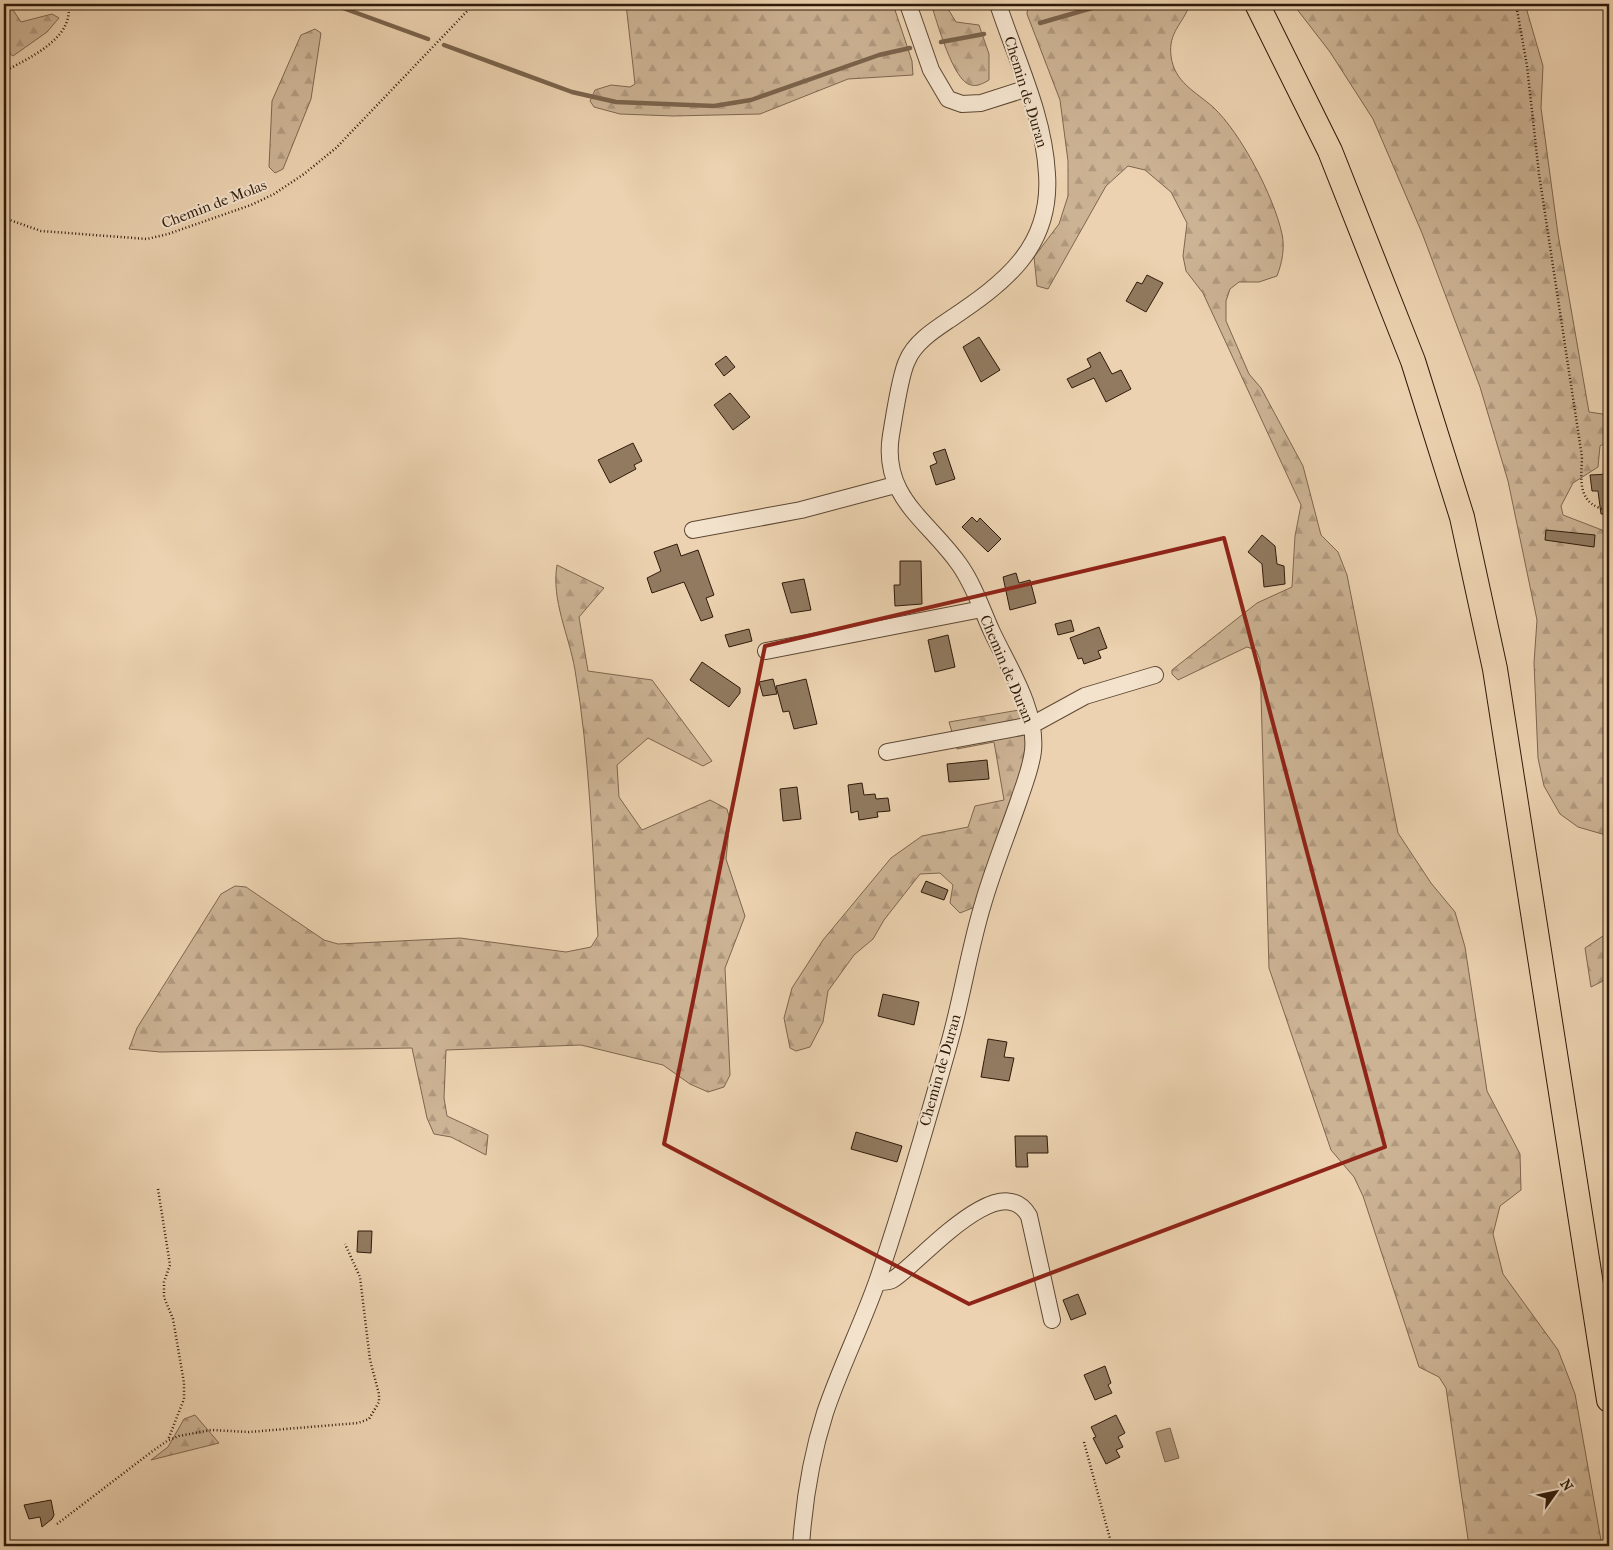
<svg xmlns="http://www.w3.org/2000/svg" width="1613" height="1550" viewBox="0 0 1613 1550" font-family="'IM FELL French Canon',serif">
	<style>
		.forest { fill: url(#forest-firs); stroke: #7e664e }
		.water { fill: #ac9377; stroke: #7a634b }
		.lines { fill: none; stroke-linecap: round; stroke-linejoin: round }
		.stream { stroke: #7a634b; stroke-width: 4.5 }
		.building { fill: #917a60; stroke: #2f1a09 }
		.minor-casing { stroke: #5e4833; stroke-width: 18 }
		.highway-casing { stroke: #2f1a09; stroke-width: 26 }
		.path { stroke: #2f1a09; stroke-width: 2.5; stroke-dasharray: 1 2.5; stroke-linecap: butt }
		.minor { stroke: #f3e2cc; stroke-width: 16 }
		.highway { stroke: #ecd2b0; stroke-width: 24 }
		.marked { fill: none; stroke: #8f2418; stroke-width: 4; stroke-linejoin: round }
		.labels { text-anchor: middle; stroke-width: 4; stroke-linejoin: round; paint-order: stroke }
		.street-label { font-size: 15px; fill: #2f1a09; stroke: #f3e2cc }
	</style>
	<defs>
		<pattern id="forest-firs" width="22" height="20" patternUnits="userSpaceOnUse" patternTransform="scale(1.25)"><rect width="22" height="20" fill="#ccb394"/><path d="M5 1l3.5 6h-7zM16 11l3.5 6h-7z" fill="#b0997e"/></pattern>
	</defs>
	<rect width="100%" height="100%" fill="#ecd2b0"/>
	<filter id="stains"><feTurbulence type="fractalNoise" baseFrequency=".004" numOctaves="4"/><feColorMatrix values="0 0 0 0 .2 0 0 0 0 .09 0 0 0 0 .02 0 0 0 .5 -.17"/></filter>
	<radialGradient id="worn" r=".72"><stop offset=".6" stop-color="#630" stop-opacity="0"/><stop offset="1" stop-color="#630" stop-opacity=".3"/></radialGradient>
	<path class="forest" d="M4 4H9L21 22 52 14 59 18 47 32 13 56 4 49Z
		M626 4H893L912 61 913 75 848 79 760 114 673 116 620 114 594 107 590 101 595 90 611 85 630 87 635 84Z
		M931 4H945L956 22 979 25 989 54V80C984 83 977 87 971 85 953 82 937 21 931 4Z
		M1028 4H1190C1183 24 1168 32 1171 56 1174 82 1196 92 1213 107 1241 133 1274 197 1282 234 1285 248 1282 263 1277 276L1259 282H1239L1230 289 1226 301V321L1249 374 1261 388 1303 466 1321 535 1338 552 1347 575 1398 833 1431 883 1455 912 1465 947 1487 1091 1520 1154 1521 1190 1500 1206 1493 1234 1503 1274 1558 1350 1575 1394 1602 1546H1469L1446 1388 1439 1377 1419 1367 1363 1196 1354 1177 1331 1150 1269 968 1260 660 1256 650 1247 647 1178 680 1172 674V670L1257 603 1292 587 1295 536 1301 505 1203 293 1186 271 1183 256 1187 223 1171 192 1145 170 1128 166 1106 186 1048 289 1037 286 1034 257 1059 224 1068 196V161L1060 100 1027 14Z
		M1293 4H1525L1543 66 1541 108 1558 234 1589 412 1609 415V441L1600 446 1598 467 1573 483 1561 506 1563 515 1602 530 1609 536V836L1578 827 1560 814 1544 786 1538 758 1534 663 1537 620 1508 481 1480 387 1422 233 1373 119 1330 52Z
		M315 29 321 33 311 99 283 169 275 173 269 167 272 101 301 35Z
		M557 565 604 588 579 617 588 671 652 680 712 761 703 766 648 738 617 765 619 797 642 830 710 800 727 809 730 820 726 859 745 916 725 968 730 1075 724 1087 708 1092 690 1084 663 1065 581 1045 446 1050 444 1098 447 1116 488 1135 486 1155 451 1137 434 1134 427 1118 412 1048 160 1052 129 1049 137 1028 221 894 235 886 246 887 324 940 338 944 460 938 566 952 591 947 598 936C592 848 590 757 575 670 569 635 551 600 557 565Z
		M1019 710 1026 736V755L1021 777 975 907 960 913 950 903 953 885 940 873 920 874 884 920 873 939 854 955 828 991 823 1022 810 1047 796 1051 790 1048 784 1018 792 988 823 940 891 858 922 836 968 827 975 806 1004 800 994 742 957 749 949 722Z
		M1609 932V978L1591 987 1585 948Z
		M195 1415 219 1443 151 1460 168 1447 184 1419Z"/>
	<path class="water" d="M1170 1428 1179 1458 1165 1462 1156 1432Z"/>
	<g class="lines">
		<path class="stream" d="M332 4 428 39
			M1040 23 1106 4
			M941 42 984 34
			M444 45 572 92 616 102 714 106 751 100 879 55 910 48"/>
	</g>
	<path class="building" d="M1147 275 1163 283 1146 312 1126 301 1137 282 1142 284Z
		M979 337 1000 370 981 382 963 347Z
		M1100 352 1112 374 1121 370 1131 389 1106 402 1094 378 1072 388 1067 379 1091 367 1087 359Z
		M726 356 735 367 724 376 715 364Z
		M730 393 750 417 733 430 714 405Z
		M633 443 642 461 634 465 636 469 610 483 598 460Z
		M945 449 955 479 936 485 930 466 937 463 933 453Z
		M1609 474V514H1601L1598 491H1592L1590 475Z
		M972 517 977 522 980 518 1001 539 988 552 962 527Z
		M1546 530 1595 535 1594 547 1545 540Z
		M1262 535 1275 546 1277 564 1284 566 1285 584 1264 587 1262 564 1248 552Z
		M677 544 681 556 698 550 714 595 706 598 713 617 701 621 684 582 652 593 647 578 661 571 654 552Z
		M900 561H921L922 604 895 606 894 585H900Z
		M1016 573 1019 583 1030 580 1036 603 1010 610 1003 577Z
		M804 579 811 610 791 613 782 583Z
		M1071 620 1074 631 1058 635 1055 624Z
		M1099 627 1107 648 1098 651 1101 658 1084 664 1082 658 1078 659 1070 638Z
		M749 629 752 641 729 647 725 635Z
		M948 635 955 667 935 672 928 640Z
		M702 662 740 688V693L729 707 690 680Z
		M773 679 777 694 763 696 759 682Z
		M806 679 817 724 794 729 789 711 783 712 776 686Z
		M987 760 989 779 949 782 947 764Z
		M862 783 864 795 875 794 876 799 888 798 890 811 877 812 878 817 859 820 858 811 851 813 848 785Z
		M797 787 801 819 783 821 780 789Z
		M926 881 948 890 944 900 921 892Z
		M883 994 919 1002 914 1025 878 1016Z
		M988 1039 1007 1042 1004 1057 1014 1058 1009 1081 981 1077Z
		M856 1132 902 1146 897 1162 851 1149Z
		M1015 1136H1047L1048 1153H1027L1028 1167H1016Z
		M358 1231H372L371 1253 357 1252Z
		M1078 1294 1086 1314 1071 1320 1063 1300Z
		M1105 1366 1111 1383 1108 1385 1112 1393 1095 1400 1084 1375Z
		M1116 1415 1125 1433 1118 1437 1123 1447 1116 1450 1120 1457 1106 1464 1093 1438 1096 1437 1091 1427Z
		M51 1500 54 1515 52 1519 42 1527 40 1517 29 1519 24 1505Z"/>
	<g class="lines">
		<g class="minor-casing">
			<path id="minor" d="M908 4 931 70 948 99 962 104 981 103 1028 88
				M693 530 801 510 895 485
				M766 651 982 609
				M887 752 1032 725 1085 696 1155 675
				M877 1282C882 1282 887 1282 892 1280 917 1266 1000 1164 1029 1216L1052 1320
				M801 1546C804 1501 811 1457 825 1413 840 1368 862 1325 878 1279 904 1202 927 1123 949 1044 962 998 969 950 983 904 993 869 1007 835 1019 800 1024 785 1031 768 1033 751 1037 710 1009 668 992 632 982 610 974 585 959 564 928 520 881 497 891 435 894 418 900 375 907 361 914 343 934 330 949 320 1004 283 1052 248 1047 174 1044 115 1016 59 998 4"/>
		</g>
		<g class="highway-casing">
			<path id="highway" d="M1257 4 1330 151 1413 361 1462 517 1495 669 1609 1400"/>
		</g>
		<path class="path" d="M1516 4 1527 66 1539 174 1582 457C1581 483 1577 504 1609 511
			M7 70C31 57 75 37 68 4
			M4 218 41 231 147 239 168 234 251 205 274 194 304 174 336 148 474 4
			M158 1189 170 1265 164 1282V1297L173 1319 184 1383V1399L168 1440
			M1084 1442 1112 1546
			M57 1524 150 1453 167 1441 179 1436 211 1430 249 1432 358 1423 369 1419 379 1402V1394L370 1360 360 1277 345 1244"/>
		<use href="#minor" class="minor"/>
		<use href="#highway" class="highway"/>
	</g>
	<path class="marked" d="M1224 538 1385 1147 969 1304 664 1144 765 646Z"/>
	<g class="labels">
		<g class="street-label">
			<text transform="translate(1026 92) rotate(73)" y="5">Chemin de Duran</text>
			<text transform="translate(214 204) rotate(-21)" y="5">Chemin de Molas</text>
			<text transform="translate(1007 669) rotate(67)" y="5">Chemin de Duran</text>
			<text transform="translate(940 1070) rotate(-74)" y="5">Chemin de Duran</text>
		</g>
	</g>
	<rect width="1613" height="1550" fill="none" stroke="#ecd2b0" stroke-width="20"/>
	<rect x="5" y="5" width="1603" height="1540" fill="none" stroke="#2f1a09" stroke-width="2.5"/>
	<rect x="10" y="10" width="1593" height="1530" fill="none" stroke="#2f1a09"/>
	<g transform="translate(1556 1492) rotate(57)" stroke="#f3e2cc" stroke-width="4" paint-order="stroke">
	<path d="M0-4L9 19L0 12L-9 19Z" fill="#2f1a09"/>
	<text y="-8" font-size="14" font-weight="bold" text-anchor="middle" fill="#2f1a09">N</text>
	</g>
	<rect width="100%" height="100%" filter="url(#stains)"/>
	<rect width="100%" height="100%" fill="url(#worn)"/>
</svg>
